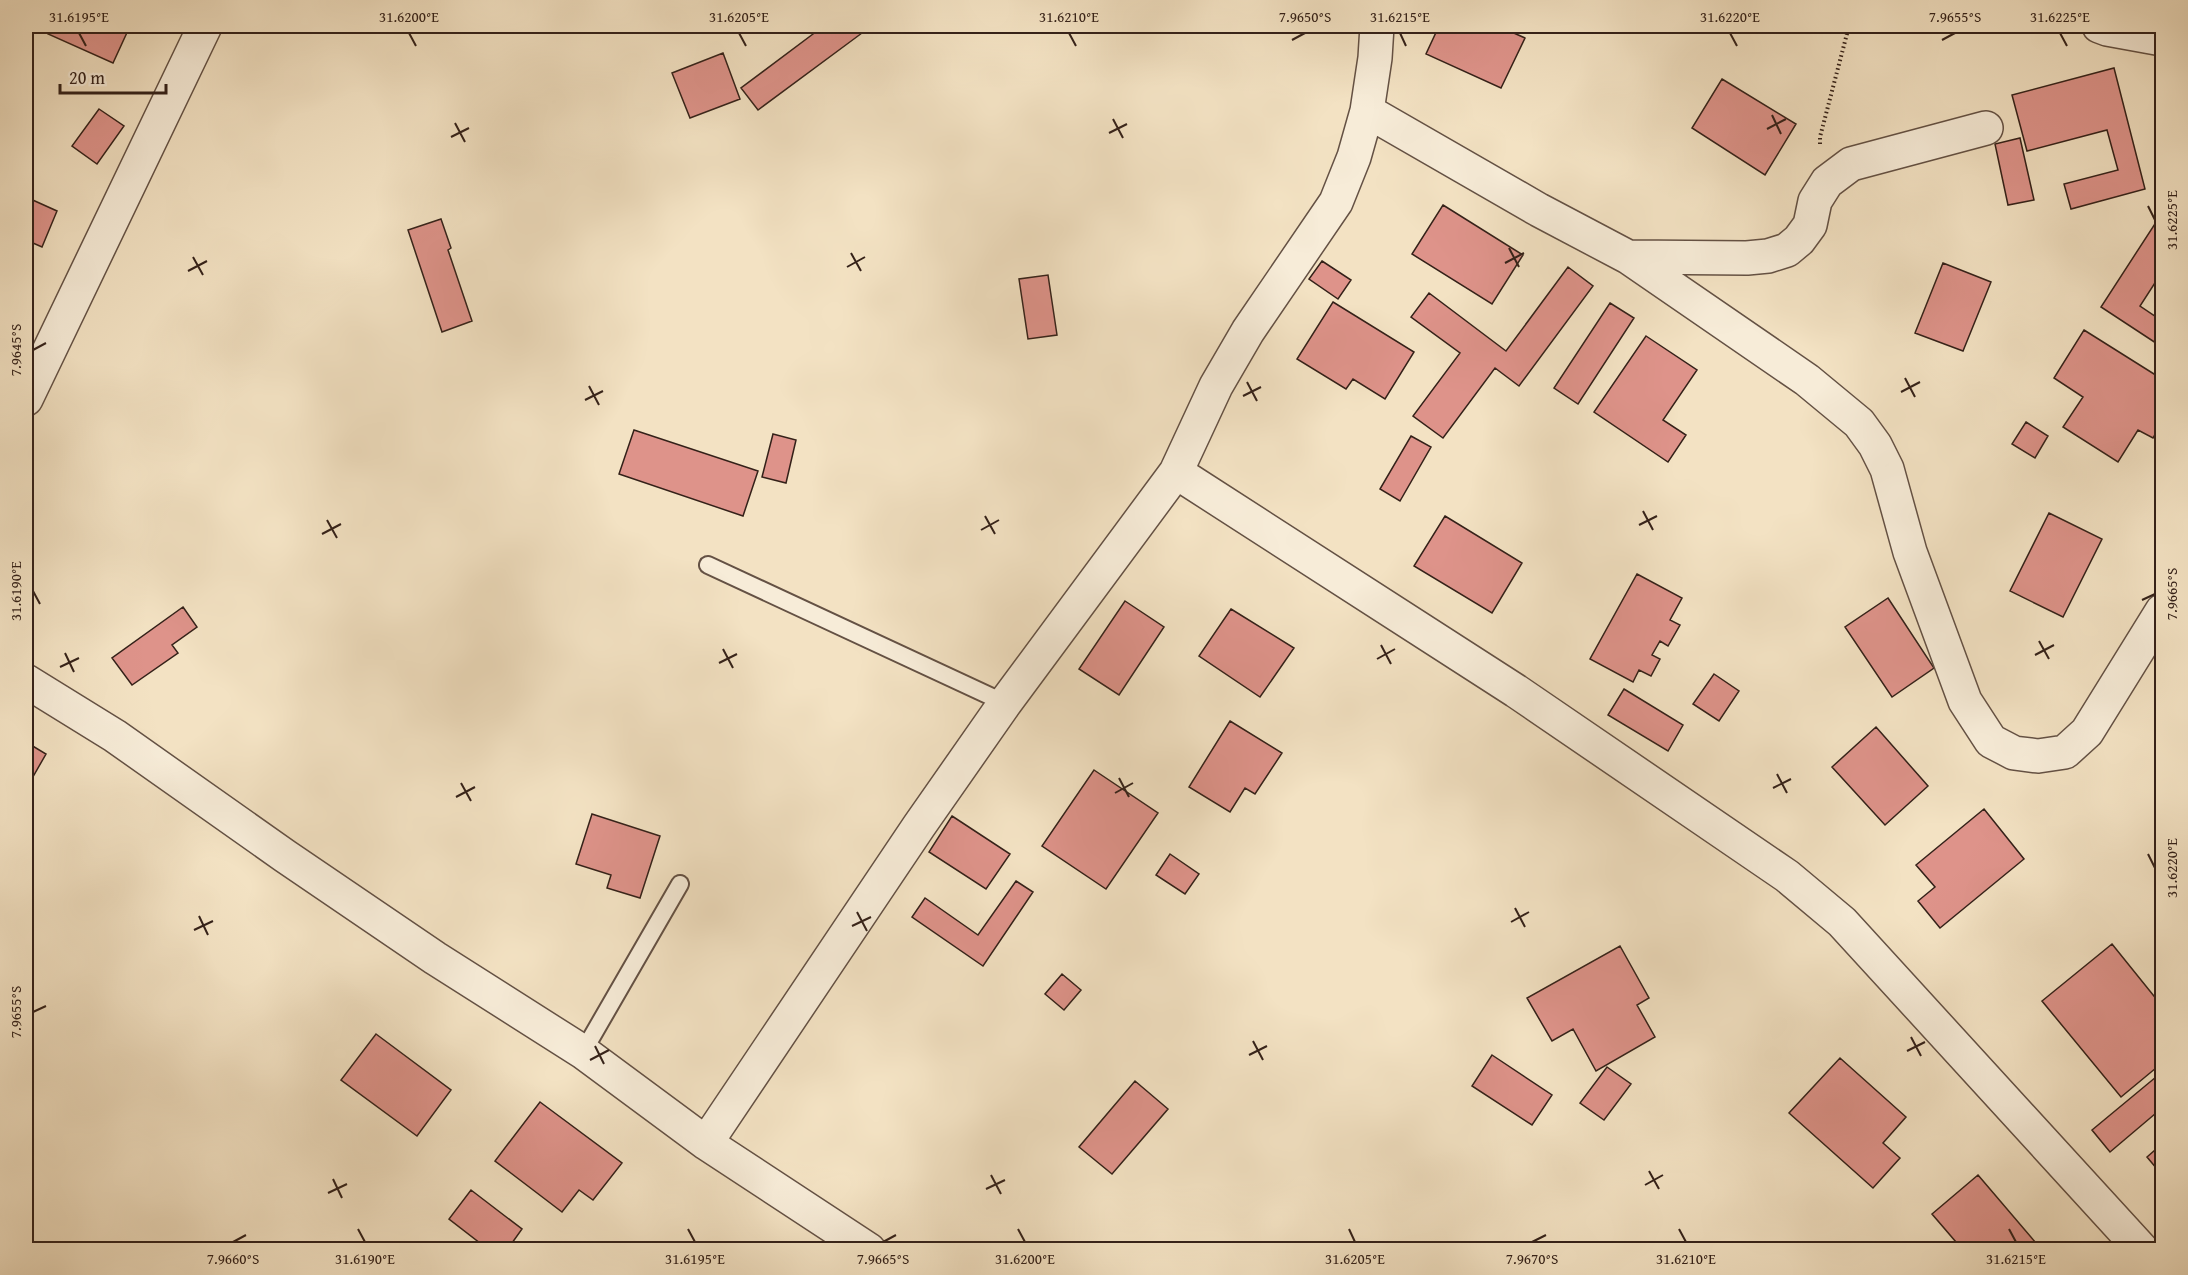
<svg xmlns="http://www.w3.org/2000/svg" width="2188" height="1275" viewBox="0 0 2188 1275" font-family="'Gentium Book Plus',serif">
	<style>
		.building { fill: #de938a; stroke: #342119; stroke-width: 1.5 }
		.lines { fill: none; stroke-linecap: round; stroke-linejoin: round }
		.service-casing { stroke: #645144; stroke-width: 20 }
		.minor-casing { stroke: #645144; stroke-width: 36 }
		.path { stroke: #342119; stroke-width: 4; stroke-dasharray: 1.5 3; stroke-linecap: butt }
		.service { stroke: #f7ecd8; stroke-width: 16 }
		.minor { stroke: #f7ecd8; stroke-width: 33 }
		.ticks { fill: none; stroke: #342119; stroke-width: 2 }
		.neatline { fill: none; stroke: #342119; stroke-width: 2 }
		.ticks-label { font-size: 15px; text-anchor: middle; fill: #342119 }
	</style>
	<rect width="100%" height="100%" fill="#f3e2c3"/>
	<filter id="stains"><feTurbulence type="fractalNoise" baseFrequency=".00333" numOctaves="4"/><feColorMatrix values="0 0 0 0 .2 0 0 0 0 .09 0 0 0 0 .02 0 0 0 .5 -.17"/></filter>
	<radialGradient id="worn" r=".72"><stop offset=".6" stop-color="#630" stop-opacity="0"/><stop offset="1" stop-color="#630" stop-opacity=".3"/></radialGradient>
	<path class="building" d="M52 26H130L113 63 48 34Z
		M819 26H856L862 33 758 110 741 88 821 28Z
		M1439 26H1498L1525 38 1501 88 1426 54Z
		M723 53 740 99 690 118 672 73Z
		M2114 68 2145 189 2071 209 2064 184 2118 170 2107 130 2027 151 2012 95Z
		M1722 79 1796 124 1765 175 1692 128Z
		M99 109 124 126 97 164 72 146Z
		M2020 138 2034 200 2008 205 1995 144Z
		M26 197 57 211 42 247 26 240Z
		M1443 205 1523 255 1492 304 1412 254Z
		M2162 213V272L2140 306 2162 321V347L2101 307Z
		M441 219 451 248 448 250 472 321 442 332 408 230Z
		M1322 261 1351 280 1338 299 1309 279Z
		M1943 263 1991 282 1963 351 1915 333Z
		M1568 267 1593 286 1519 386 1495 368 1443 438 1413 416 1460 353 1411 317 1429 293 1506 351Z
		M1048 275 1057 335 1028 339 1019 279Z
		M1333 302 1414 352 1385 399 1353 379 1346 389 1297 359Z
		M1610 303 1634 318 1578 404 1554 388Z
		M2084 330 2162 379V423L2153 438 2138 430 2118 462 2063 427 2083 397 2054 378Z
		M1646 336 1697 370 1663 420 1686 435 1668 462 1594 412Z
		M2026 422 2048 436 2035 458 2012 444Z
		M634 430 758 471 743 516 619 474Z
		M773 434 796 440 786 483 762 477Z
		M1411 436 1431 447 1400 501 1380 489Z
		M2049 513 2102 539 2063 617 2010 591Z
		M1445 516 1522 563 1492 613 1414 566Z
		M1637 574 1682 598 1670 620 1680 625 1668 646 1660 641 1652 655 1660 659 1651 676 1639 670 1633 682 1590 659Z
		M1888 598 1934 668 1892 697 1845 627Z
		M1125 601 1164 627 1119 695 1079 669Z
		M183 607 197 627 172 645 178 653 132 685 112 658Z
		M1231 609 1294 648 1260 697 1199 656Z
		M1714 674 1739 691 1719 721 1693 704Z
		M1624 689 1683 725 1668 751 1608 715Z
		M1230 721 1282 753 1255 794 1245 788 1230 812 1189 787Z
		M1876 727 1928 786 1885 825 1832 767Z
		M26 742 46 754 26 789Z
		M1094 770 1158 813 1106 889 1042 846Z
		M1984 809 2024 859 1940 928 1918 901 1935 887 1916 865Z
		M592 814 660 836 640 898 607 888 611 875 576 864Z
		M952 816 1010 854 986 889 929 852Z
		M1170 854 1199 874 1185 894 1156 875Z
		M1016 881 1033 892 983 966 912 917 925 898 978 935Z
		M2112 944 2162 1006V1063L2121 1097 2042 1001Z
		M1620 946 1649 998 1637 1005 1655 1037 1596 1071 1573 1029 1552 1041 1527 998Z
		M1062 974 1081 990 1064 1010 1045 994Z
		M376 1034 451 1090 417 1136 341 1080Z
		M1492 1055 1552 1095 1532 1125 1472 1086Z
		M1840 1058 1906 1117 1883 1143 1900 1158 1873 1188 1789 1113Z
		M1607 1067 1631 1084 1604 1120 1580 1103Z
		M2162 1072V1108L2110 1152 2092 1130Z
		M1135 1081 1168 1109 1112 1174 1079 1147Z
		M540 1102 622 1163 593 1200 579 1190 562 1212 495 1161Z
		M2162 1144V1175L2147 1157Z
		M1978 1175 2042 1250H1948L1956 1242 1932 1214Z
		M471 1190 522 1229 507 1250H489L449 1219Z"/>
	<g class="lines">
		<g class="service-casing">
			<path id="service" d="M708 565 1005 703
				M583 1052 680 884"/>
		</g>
		<g class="minor-casing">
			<path id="minor" d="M2099 26 2107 29 2162 39
				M1367 111 1539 210 1628 257 1807 380 1859 423 1875 445 1887 469 1910 552 1965 701 1991 741 2014 753 2038 756 2065 752 2087 732 2162 611
				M1628 257 1747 258 1768 256 1787 250 1799 240 1810 225 1815 201 1827 182 1851 164 1986 128
				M26 399 205 26
				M1176 472 1516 691 1787 876 1842 922 2142 1250
				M26 681 115 736 285 856 435 958 583 1052 706 1143 869 1250
				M706 1143 919 826 1005 703 1176 472 1216 386 1248 331 1336 202 1354 157 1367 111 1375 58 1377 26"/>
		</g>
		<path class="path" d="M1820 144V137L1849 26"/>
		<use href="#service" class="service"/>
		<use href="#minor" class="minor"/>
	</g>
	<path class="ticks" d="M79 33 86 46M409 33 416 46M739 33 746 46M1069 33 1076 46M1400 33 1406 46M1730 33 1737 46M2060 33 2067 46M1292 40 1305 33M1942 40 1955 33M1772 115 1781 134M1113 119 1123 138M455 123 465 142M1767 129 1786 119M1109 133 1127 124M451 137 469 128M2148 206 2155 220M1509 248 1519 267M851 253 861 271M193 257 203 275M1505 263 1524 253M847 267 865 257M188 271 207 261M33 350 46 343M1905 378 1915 397M1247 382 1257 401M589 386 599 405M1901 392 1920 382M1243 396 1261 387M585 400 603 391M1643 511 1653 530M985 516 995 534M327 520 337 538M1639 525 1657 516M981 530 999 520M322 534 341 524M33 591 40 604M2142 600 2155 594M2039 641 2049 659M1381 645 1391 664M723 649 733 668M65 653 74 672M2035 655 2054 645M1377 659 1395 649M719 663 737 654M60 667 79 658M1777 774 1787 793M1119 778 1129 797M461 783 471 801M1773 788 1791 779M1115 793 1133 783M456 797 475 787M2148 854 2155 868M1515 908 1525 927M857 912 867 931M199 916 208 935M1511 922 1529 912M852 926 871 917M194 930 213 921M33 1012 46 1006M1911 1037 1921 1056M1253 1041 1263 1060M595 1046 604 1064M1907 1051 1925 1042M1249 1055 1267 1046M590 1060 609 1050M1649 1171 1659 1189M991 1175 1001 1194M333 1179 342 1198M1645 1185 1663 1175M986 1189 1005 1180M328 1193 347 1184M358 1229 365 1242M688 1229 695 1242M1018 1229 1025 1242M1349 1229 1355 1242M1679 1229 1686 1242M2009 1229 2016 1242M233 1242 246 1235M883 1242 896 1235M1532 1242 1546 1235"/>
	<rect width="2188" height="1275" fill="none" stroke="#f3e2c3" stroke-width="66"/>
	<path d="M60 84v9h106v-9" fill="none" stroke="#342119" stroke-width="3"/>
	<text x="69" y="84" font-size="18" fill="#342119" stroke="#f7ecd8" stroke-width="4.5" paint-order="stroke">20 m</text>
	<rect x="33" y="33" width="2122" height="1209" class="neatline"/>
	<g class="ticks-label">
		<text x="79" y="22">31.6195°E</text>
		<text x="409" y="22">31.6200°E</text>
		<text x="739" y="22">31.6205°E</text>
		<text x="1069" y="22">31.6210°E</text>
		<text x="1305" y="22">7.9650°S</text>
		<text x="1400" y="22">31.6215°E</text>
		<text x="1730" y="22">31.6220°E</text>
		<text x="1955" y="22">7.9655°S</text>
		<text x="2060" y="22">31.6225°E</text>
		<text transform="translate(2172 220) rotate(-90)" y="5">31.6225°E</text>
		<text transform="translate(16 350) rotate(-90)" y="5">7.9645°S</text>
		<text transform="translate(16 591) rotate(-90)" y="5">31.6190°E</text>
		<text transform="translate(2172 594) rotate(-90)" y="5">7.9665°S</text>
		<text transform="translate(2172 868) rotate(-90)" y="5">31.6220°E</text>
		<text transform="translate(16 1012) rotate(-90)" y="5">7.9655°S</text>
		<text x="233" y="1264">7.9660°S</text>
		<text x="365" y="1264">31.6190°E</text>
		<text x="695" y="1264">31.6195°E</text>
		<text x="883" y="1264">7.9665°S</text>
		<text x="1025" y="1264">31.6200°E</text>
		<text x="1355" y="1264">31.6205°E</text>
		<text x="1532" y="1264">7.9670°S</text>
		<text x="1686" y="1264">31.6210°E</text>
		<text x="2016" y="1264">31.6215°E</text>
	</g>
	<rect width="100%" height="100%" filter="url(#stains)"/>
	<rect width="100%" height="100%" fill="url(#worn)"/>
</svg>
